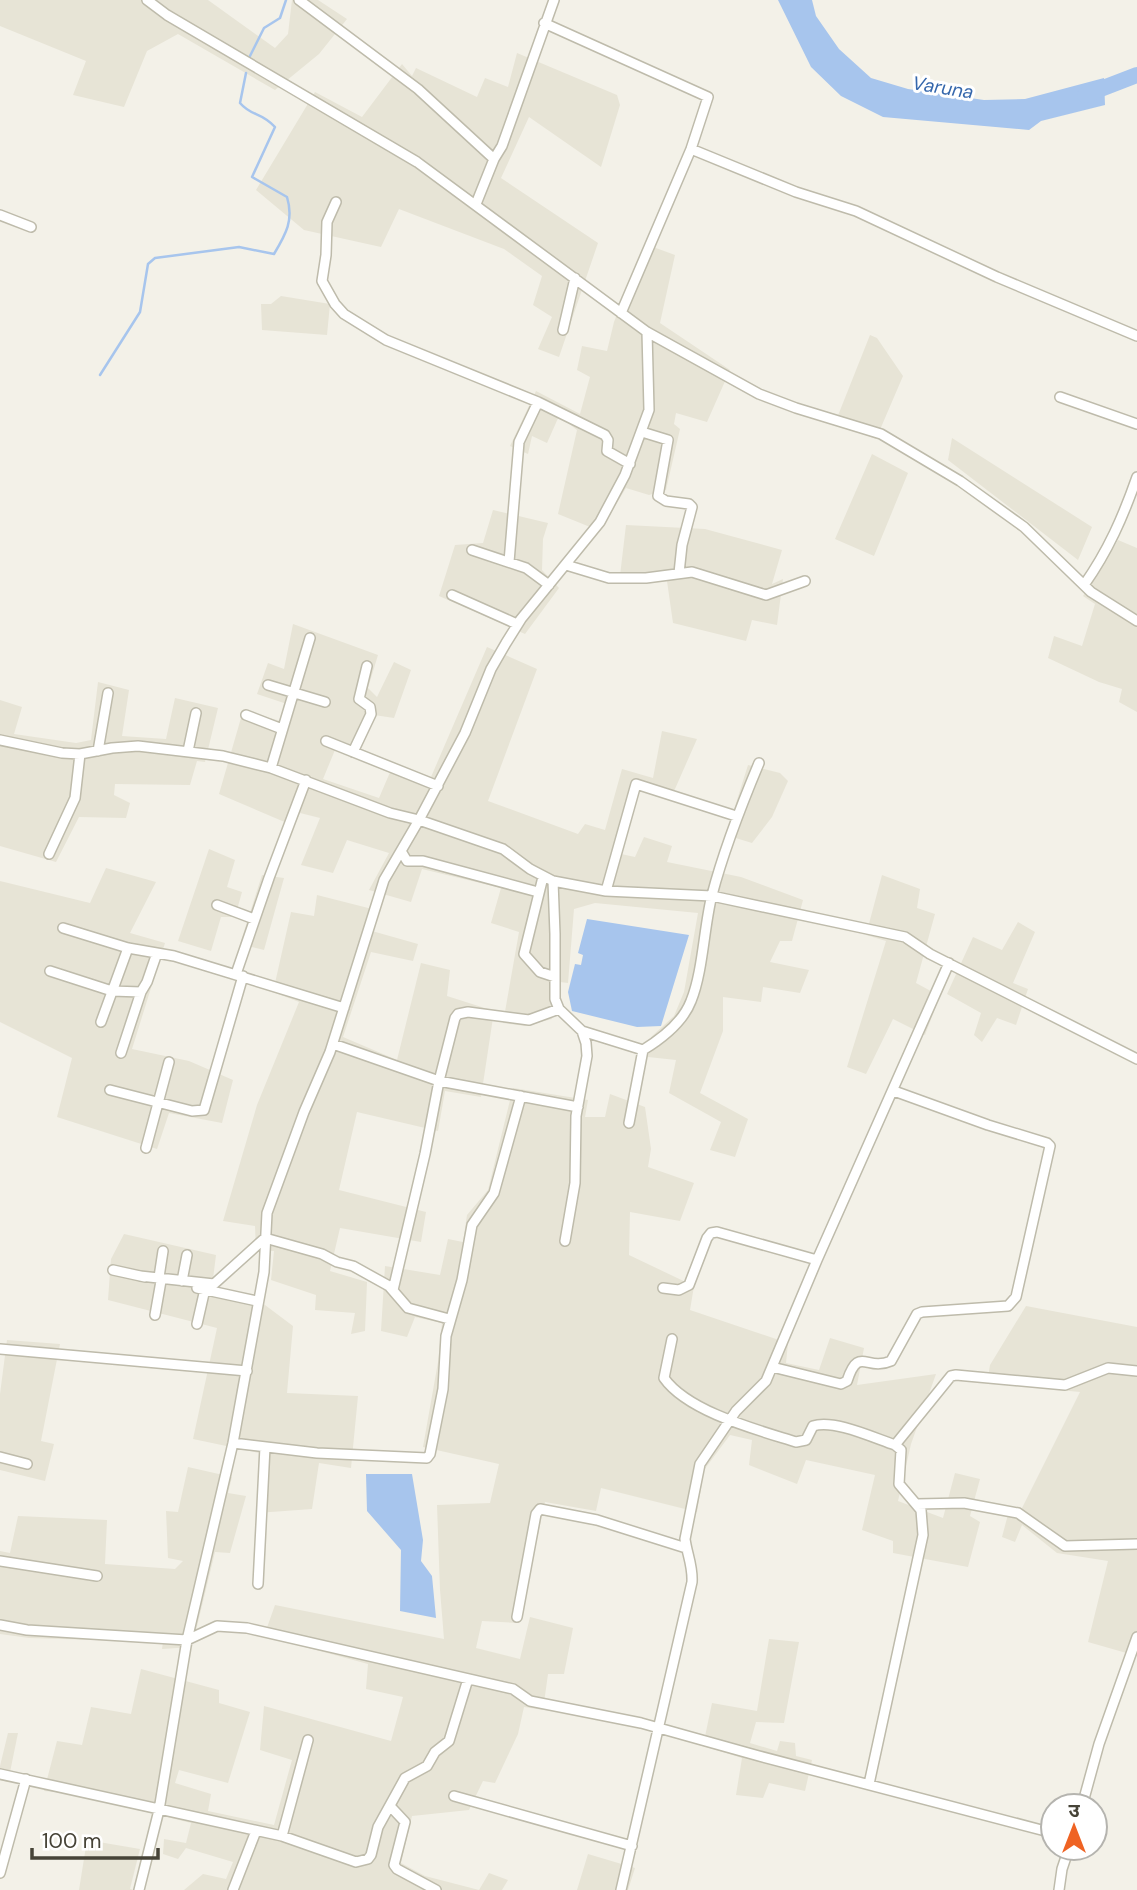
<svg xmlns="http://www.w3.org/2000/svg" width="1137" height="1890" viewBox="0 0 1137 1890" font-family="'DM Sans','Noto Sans Devanagari',sans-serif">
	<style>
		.residential { fill: #e7e4d6 }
		.water { fill: #a7c5ed }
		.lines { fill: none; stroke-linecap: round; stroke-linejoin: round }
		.stream { stroke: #a7c5ed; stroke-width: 2.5 }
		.river { stroke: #a7c5ed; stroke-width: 16 }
		.minor-casing { stroke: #bebbab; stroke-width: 12 }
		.minor { stroke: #fff; stroke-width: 9 }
		.labels { text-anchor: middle; stroke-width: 6; stroke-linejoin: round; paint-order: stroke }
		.water-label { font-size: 19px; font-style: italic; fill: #3567ac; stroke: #fff }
	</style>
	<rect width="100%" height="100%" fill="#f3f1e8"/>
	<path class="residential" d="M0 0H208L275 48 288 34 292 0H318L347 19 319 54 275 90 178 34 147 51 124 107 73 95 86 61 0 26Z
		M517 53 617 95 620 105 601 167 529 117 501 178 598 243 559 357 538 349 552 317 533 305 542 276 504 249 399 209 381 247 304 230 256 190 315 92 362 117 402 64 412 76 416 68 477 97 485 78 508 87Z
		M645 244 675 255 660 323 730 370 707 422 676 413 674 424 680 429 666 490 649 495 626 488 600 531 558 514 577 430 559 416 547 443 532 436 528 454 510 446 536 391 580 414 590 377 577 370 582 346 607 351 614 322Z
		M281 296 330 304 327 335 262 330 261 304H271Z
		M870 335 877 338 903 376 876 439 835 423Z
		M952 438 1092 527 1078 560 948 460Z
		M872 454 908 473 874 556 835 539Z
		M493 510 548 523 543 539 542 570 559 588 525 634 439 596 455 545 483 543Z
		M626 525 705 529 782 550 772 584 783 579 777 625 752 620 746 641 673 623 667 581 619 584Z
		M1118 540 1137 548V712L1119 702 1122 689 1099 682 1048 658 1054 636 1082 646 1095 604 1083 596Z
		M293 624 378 655 368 688 377 697 394 662 411 670 394 718 374 715 357 758 335 750 323 779 379 798 394 763 431 777 487 647 537 669 488 801 578 834 585 824 605 830 622 769 653 778 662 731 697 739 671 798 638 788 621 854 635 857 644 837 672 846 667 862 741 877 803 900 792 941H780L770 962 809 970 800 993 763 987 761 1002 723 997V1031L700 1093 748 1119 735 1157 710 1150 721 1122 669 1093 676 1060 648 1057 651 1037 674 1016 684 992 698 913 595 903 574 909 568 983 560 982 552 1019 525 1026 503 1023 519 932 491 923 501 888 422 869 411 902 369 890 389 853 347 840 333 873 301 865 320 818 300 813 294 826 219 794 243 711 281 721 284 703 257 694 268 663 284 669Z
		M98 682 129 690 122 736 166 739 175 698 218 708 205 762 197 761 190 785 115 784 114 795 130 803 126 818 79 817 56 862 0 846V700L22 707 14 734 76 743 91 740Z
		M748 765 780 773 788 781 772 817 752 843 726 835Z
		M209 849 235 860 227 887 242 892 235 917H221L211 951 178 941Z
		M106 868 156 882 130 933 165 943 132 1049 189 1061 233 1080 222 1123 169 1113 157 1149 57 1117 72 1058 0 1022V881L90 903Z
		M262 875 284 878 264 950 240 944Z
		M882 875 920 889 917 908 935 914 916 983 940 996 925 1035 893 1019 866 1074 847 1067 886 941 866 935Z
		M317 895 380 911 372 931 418 944 413 961 371 952 343 1037 397 1060 421 963 450 970 447 996 494 1011 481 1097 445 1091 438 1131 357 1112 339 1190 426 1212 421 1242 340 1228 330 1271 367 1282 365 1331 351 1334 355 1313 315 1310 316 1295 271 1280 274 1251 256 1250 255 1226 223 1221 257 1105 299 1002 273 992 291 912 314 916Z
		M1018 922 1035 932 1013 983 1028 989 1016 1025 997 1018 982 1042 974 1035 981 1013 947 994 973 937 1002 950Z
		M513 1088 588 1100 585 1117H605L610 1094 645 1107 651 1149 648 1167 694 1183 680 1221 630 1212 629 1255 694 1286 690 1310 788 1343 786 1363 819 1370 830 1338 864 1348 857 1385 936 1374 911 1444 898 1501 943 1518 955 1473 980 1479 970 1516 980 1522 968 1567 893 1553V1541L862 1530 875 1475 806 1460 797 1484 749 1465 752 1440 730 1435 704 1470 697 1512 601 1488 596 1511 545 1502 519 1623 482 1621 476 1648 520 1659 530 1617 573 1628 564 1674H548L543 1710 524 1707 518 1734 495 1783 483 1781 469 1810 412 1816 401 1863 425 1876 479 1890H184L203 1874 226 1879 233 1862 186 1848 178 1859 163 1854 164 1839 186 1843 191 1823 69 1793 44 1791 57 1741 82 1745 91 1707 131 1714 141 1669 219 1690V1703L250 1712 228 1783 179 1770 175 1783 211 1794 208 1811 274 1825 292 1760 260 1750 264 1706 391 1741 403 1697 366 1689 368 1664 264 1636 275 1605 444 1639 440 1590 437 1505 490 1503 499 1464 423 1447 438 1362 442 1323 415 1317 407 1337 381 1331 385 1266 440 1275 448 1239 463 1242 467 1215 488 1190Z
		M124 1234 216 1255 212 1287 253 1296 293 1326 287 1393 358 1396 351 1468 319 1463 312 1509 257 1513 259 1453 193 1439 217 1328 108 1300 111 1259Z
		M1026 1306 1137 1327V1656L1088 1642 1108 1561 1057 1553 1022 1525 1015 1542 1002 1537 1010 1507 1021 1510 1080 1392 987 1383 990 1365Z
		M7 1340 60 1344 41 1441 54 1444 45 1481 0 1470V1394Z
		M188 1467 232 1477 228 1493 246 1496 230 1553 215 1552 192 1647 162 1649 163 1642 29 1638 0 1634V1551L10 1553 18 1516 107 1520 105 1564 175 1569 183 1561 168 1558 166 1511 178 1512Z
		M769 1639 799 1642 784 1723 756 1722 750 1743 777 1751 780 1741 795 1743 796 1756 812 1760 805 1791 769 1783 763 1798 736 1795 742 1758 703 1746 712 1703 757 1711Z
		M8 1733H18L8 1782 0 1780V1766Z
		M87 1840 140 1849 130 1889 134 1890H79Z
		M588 1854 635 1868 628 1890H577Z
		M489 1873 508 1880 502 1890H479Z"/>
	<path class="water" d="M778 0H812L816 16 839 49 871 78 908 89 984 100 1025 99 1104 78 1105 105 1041 121 1029 130 883 117 841 96 811 67Z
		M587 919 689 935 661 1026 637 1027 572 1011 568 992 575 964 581 965 583 955 578 953Z
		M366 1474H412L423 1540 421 1561 432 1576 436 1618 400 1611 401 1550 367 1511Z"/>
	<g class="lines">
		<path class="stream" d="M249 58 264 28 280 18 286 0
			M100 375 140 312 148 264 155 258 239 247 274 254C286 234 294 220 287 197L252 177 275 127C260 111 252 117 240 103L246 73"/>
		<path class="river" d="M1085 95 1137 75"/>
		<g class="minor-casing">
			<path id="minor" d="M147 0 167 15 417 162 647 332 759 394 796 408 881 434 960 481 1024 527 1091 592 1137 621
				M299 0 418 89 494 159
				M544 23 708 97 691 149 621 313
				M691 149 796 192 856 211 997 277 1137 336
				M336 202 327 222 326 255 322 281 335 304 344 314 386 340 538 402 605 435 608 440 607 451 630 464
				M476 204 494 159 502 146 554 0
				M0 215 31 227
				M563 330 575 278
				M1060 397 1137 424
				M642 432 668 440 658 496 666 501 689 504 692 507 682 545 679 573
				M472 550 526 568 549 585
				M509 562 519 442 538 402
				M566 565 609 578H646L692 572 766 595 805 581
				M1084 585C1108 551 1123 517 1137 477
				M452 595 517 624
				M268 685 325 702
				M246 715 282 729
				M0 740 62 753 80 754 112 748 138 746 223 756 271 768 390 813 419 820 503 849 530 869 553 881 606 891 712 896 905 937 930 954 1137 1059
				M326 741 438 786
				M98 751 108 693
				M188 751 196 713
				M353 752 371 714 370 707 359 699 367 666
				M271 768 310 638
				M401 851 407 861H423L538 892
				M49 854 75 798 80 754
				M543 877 524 954 540 972 555 977
				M553 881 555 934V999L559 1009 582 1031 586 1043 587 1056 576 1116 575 1183 565 1241
				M606 891 636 784 736 816
				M217 905 254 919
				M63 928 128 948 174 956 344 1008
				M50 971 112 991 141 992 147 982 157 953
				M236 974 269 878 306 780
				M101 1022 128 948
				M582 1031 643 1050C661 1039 683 1022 691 1001 703 972 704 926 712 895 724 849 741 806 759 763
				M333 1044 439 1081 578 1107
				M121 1053 141 992
				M110 1090 192 1111 204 1110 243 976
				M629 1123 643 1050
				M146 1148 169 1062
				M113 1270 145 1277
				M140 1276 214 1284 265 1238 322 1254 337 1262 353 1266 389 1286 408 1308 449 1319
				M159 1277 163 1251
				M182 1281 187 1255
				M197 1288 257 1301
				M663 1288 679 1290 689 1285 707 1238 711 1233 717 1232 817 1260
				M393 1290 425 1154 439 1081 455 1018 458 1014 468 1012 529 1020 559 1009
				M155 1315 161 1281
				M197 1324 205 1289
				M672 1339 664 1378C688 1412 758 1430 796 1442L806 1440 813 1426C834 1419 874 1438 895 1445L901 1450 899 1484 921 1510 923 1535 869 1784
				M0 1349 247 1371
				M772 1367 841 1384 847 1381C859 1345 866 1372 891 1361L917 1314 922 1312 1008 1306 1016 1297 1050 1146 1047 1143 988 1125 894 1091
				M233 1443 317 1453 427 1458 430 1454 443 1389 446 1336 462 1280 472 1225 494 1193 521 1096
				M895 1445 951 1376 956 1375 1065 1385 1108 1368 1137 1371
				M0 1457 27 1464
				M917 1504 964 1503 1018 1513 1065 1546 1137 1544
				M0 1561 97 1576
				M258 1584 265 1447
				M517 1617 536 1514 540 1509 597 1520 686 1548
				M0 1625 27 1630 187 1640 217 1626 247 1628 513 1689 530 1701 641 1723 759 1756 1053 1833
				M0 1774 282 1836 356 1862 368 1859 371 1855 378 1827 405 1778 427 1766 435 1752 449 1741 468 1679
				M454 1796 632 1846
				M390 1806 405 1822 394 1865 397 1869 436 1890
				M1082 1806 1099 1744 1137 1637
				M282 1836 308 1740
				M0 1873 26 1779
				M139 1890 159 1810 187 1640 233 1443 264 1272 267 1213 304 1112 330 1052 384 880 419 820 465 733 491 669 506 643 521 619 600 522 625 475 649 410 647 332
				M233 1890 256 1831
				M621 1890 692 1582C693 1566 687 1554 685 1539L700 1464 736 1411 766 1381 817 1260 949 963
				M1059 1890 1062 1869 1069 1848"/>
		</g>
		<use href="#minor" class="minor"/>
	</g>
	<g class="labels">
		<g class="water-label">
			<text transform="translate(943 87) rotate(9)" y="7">Varuna</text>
		</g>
	</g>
	<g transform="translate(1074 1827)"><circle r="33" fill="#ffffff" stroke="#b5b4af" stroke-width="2"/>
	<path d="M0-5L12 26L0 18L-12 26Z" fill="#ef6323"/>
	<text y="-10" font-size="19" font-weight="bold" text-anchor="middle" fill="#464337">उ</text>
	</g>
	<path d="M32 1848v10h126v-10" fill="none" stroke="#464337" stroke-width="3.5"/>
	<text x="42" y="1848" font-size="21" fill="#464337" stroke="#ffffff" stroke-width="5" paint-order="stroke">100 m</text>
</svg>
